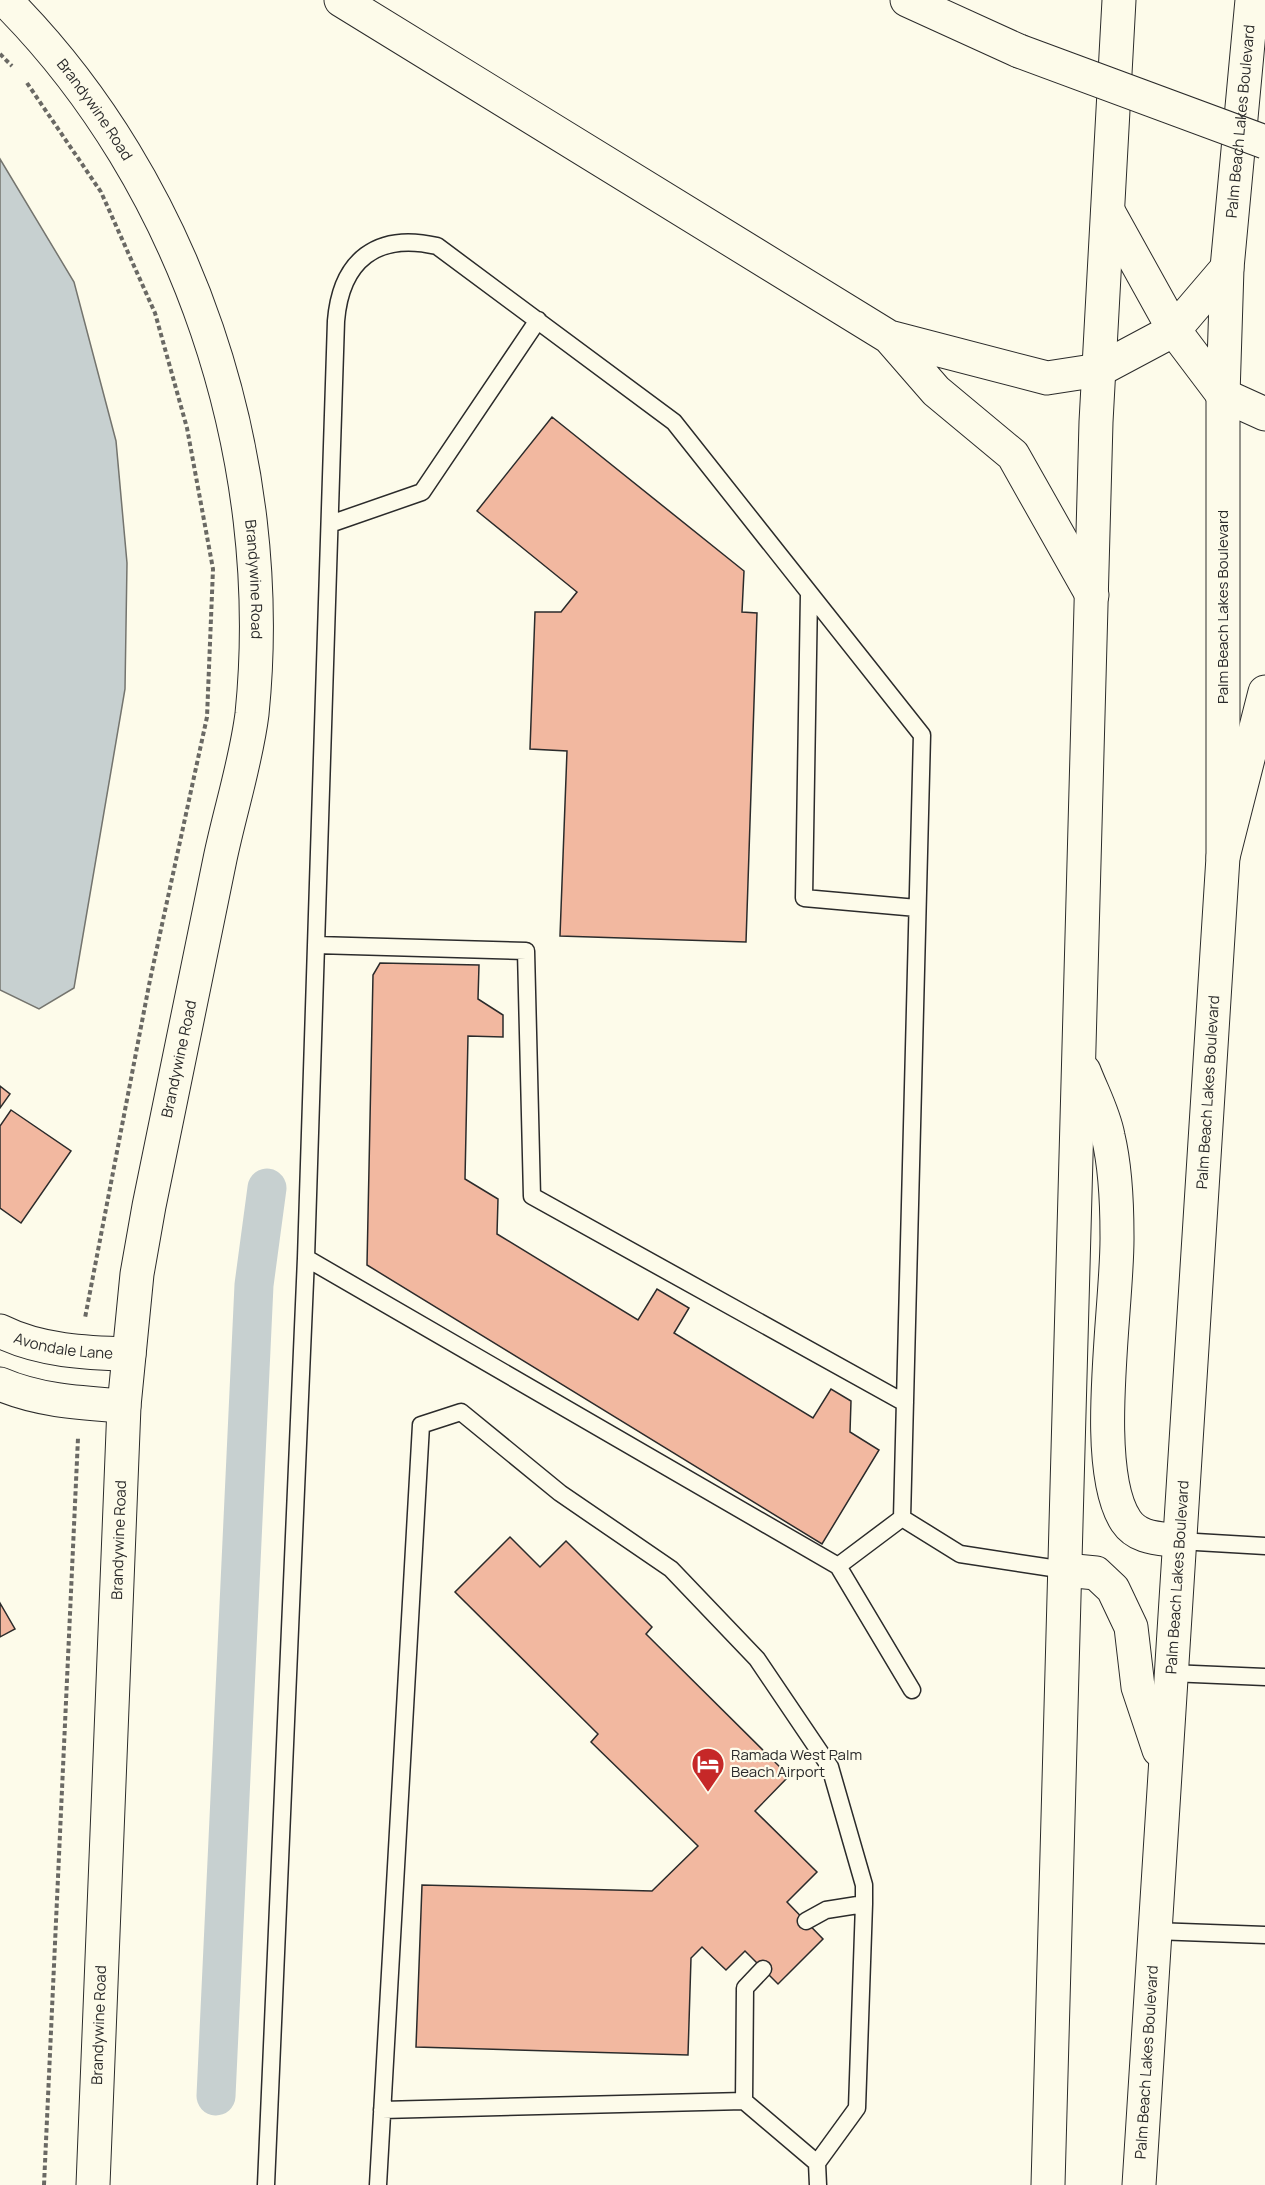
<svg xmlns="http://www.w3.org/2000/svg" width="1265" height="2185" viewBox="0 0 1265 2185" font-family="Manrope,sans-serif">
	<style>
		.water { fill: #c7d0d0; stroke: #74746e; stroke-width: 1.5 }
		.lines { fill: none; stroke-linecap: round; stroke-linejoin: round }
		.canal { stroke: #c7d0d0; stroke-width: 39 }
		.building { fill: #f2b8a0; stroke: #2b2b2b; stroke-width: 1.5 }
		.service-casing { stroke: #2b2b2b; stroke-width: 19 }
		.minor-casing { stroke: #2b2b2b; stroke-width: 35 }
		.primary-casing { stroke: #2b2b2b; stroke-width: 35 }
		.motorway-casing { stroke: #2b2b2b; stroke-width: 35 }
		.path { stroke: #6a6964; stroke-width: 4; stroke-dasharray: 4.5 3; stroke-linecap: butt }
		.service { stroke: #fdfbea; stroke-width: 16 }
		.minor { stroke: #fdfbea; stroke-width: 33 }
		.primary { stroke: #fdfbea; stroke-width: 33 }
		.motorway { stroke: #fdfbea; stroke-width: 33 }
		.motorway-bridge-casing { stroke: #2b2b2b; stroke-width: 35; stroke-linecap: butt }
		.motorway-bridge { stroke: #fdfbea; stroke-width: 33 }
		.labels { text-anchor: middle; stroke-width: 4.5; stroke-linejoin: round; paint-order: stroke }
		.street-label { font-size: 15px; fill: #2b2b2b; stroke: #fdfbea }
		.poi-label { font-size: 15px; fill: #2b2b2b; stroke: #fdfbea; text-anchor: start }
	</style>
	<rect width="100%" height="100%" fill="#fdfbea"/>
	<path class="water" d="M0 159 74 282 116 441 127 563 125 689 74 988 39 1009 0 990Z"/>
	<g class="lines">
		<path class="canal" d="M216 2096 254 1285 267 1188"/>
	</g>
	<path class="building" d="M552 417 744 571 742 612 757 613 746 942 560 936 567 751 530 749 535 612H561L577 592 477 511Z
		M380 963 479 965 478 999 503 1015V1037L468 1036 465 1179 498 1199 497 1234 638 1320 657 1289 689 1308 674 1333 813 1418 831 1389 851 1401 850 1432 879 1450 822 1544 367 1265 373 975Z
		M0 1086 10 1094 0 1108Z
		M11 1110 71 1151 21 1223 0 1208V1126Z
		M510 1537 540 1567 566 1541 652 1627 646 1634 789 1776 755 1811 817 1872 787 1902 823 1939 778 1984 745 1951 726 1970 702 1947 691 1958 688 2055 416 2047 422 1885 652 1891 698 1846 591 1742 598 1734 455 1592Z
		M0 1603 15 1629 0 1637Z"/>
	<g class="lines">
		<g class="service-casing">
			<path id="service" d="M330 524 422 492 538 320
				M809 594 804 898 917 908
				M316 945 526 951 532 1196 905 1403
				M306 1258 838 1566 902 1518
				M1179 1541 1265 1546
				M838 1566 912 1690
				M1170 1673 1265 1677
				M806 1921 826 1910 864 1904
				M1154 1931 1265 1935
				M744 2101 745 1988 763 1969
				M382 2110 744 2101 817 2163
				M266 2185 306 1258 336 321C341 260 377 232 437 246L674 422 922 735 902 1518 960 1554 1065 1570
				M378 2185 421 1425 461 1412 560 1493 671 1569 757 1659 830 1767 864 1885V1904L857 2108 817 2163 818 2185"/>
		</g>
		<g class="minor-casing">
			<g id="minor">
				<path id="s1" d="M5 0C188 183 278 458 252 714 246 762 230 811 220 859 196 974 173 1090 149 1206L137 1274 124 1406 93 2185"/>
				<path id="s2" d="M0 1331C40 1351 86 1353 129 1354"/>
				<path d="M0 1384C39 1401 82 1403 124 1406"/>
			</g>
		</g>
		<g class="primary-casing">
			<g id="primary">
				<path d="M1084 1071C1092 1092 1104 1114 1108 1136 1115 1165 1117 1206 1117 1236 1118 1304 1090 1467 1126 1521 1138 1539 1159 1538 1179 1541"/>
				<path d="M1065 1570 1096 1573 1113 1589 1131 1627 1138 1687 1159 1750"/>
				<path d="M1048 2185 1096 422 1119 0"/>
				<path id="s3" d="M1139 2185 1223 857V395L1227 268 1252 0"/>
			</g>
		</g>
		<g class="motorway-casing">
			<path id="motorway" d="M341 0 889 337 1047 378 1099 370 1174 330 1227 268
				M907 0 1019 51
				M1108 211 1174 330 1223 395 1265 414
				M889 337 936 391 1013 455 1092 595
				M1223 857 1265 692"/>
		</g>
		<path class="path" d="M0 54 12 66
			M27 83 101 192 155 313 187 428 213 569 207 717 150 980 85 1318
			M44 2185 78 1438"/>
		<use href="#service" class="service"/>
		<use href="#minor" class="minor"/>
		<use href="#primary" class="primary"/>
		<use href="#motorway" class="motorway"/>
		<g class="motorway-bridge-casing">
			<path id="motorway-bridge" d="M1019 51 1265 142"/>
		</g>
		<use href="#motorway-bridge" class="motorway-bridge"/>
	</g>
	<defs>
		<g id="hotel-pin" transform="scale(1.725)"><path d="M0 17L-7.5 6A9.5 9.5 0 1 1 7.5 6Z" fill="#c62828" stroke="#fdfbea"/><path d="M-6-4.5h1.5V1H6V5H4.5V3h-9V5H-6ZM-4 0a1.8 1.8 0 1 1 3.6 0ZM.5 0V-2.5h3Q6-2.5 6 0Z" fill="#fff"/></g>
	</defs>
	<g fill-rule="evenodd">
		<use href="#hotel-pin" x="708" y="1764"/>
	</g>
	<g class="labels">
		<g class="street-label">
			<text dy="5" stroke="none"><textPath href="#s1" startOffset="142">Brandywine Road</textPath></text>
			<text dy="5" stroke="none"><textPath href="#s3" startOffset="2067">Palm Beach Lakes Boulevard</textPath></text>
			<text dy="5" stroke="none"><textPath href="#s1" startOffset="645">Brandywine Road</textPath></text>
			<text transform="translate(1223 607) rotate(-90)" y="5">Palm Beach Lakes Boulevard</text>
			<text transform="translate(179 1059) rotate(-78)" y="5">Brandywine Road</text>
			<text dy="5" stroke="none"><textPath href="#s3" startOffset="1095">Palm Beach Lakes Boulevard</textPath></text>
			<text dy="5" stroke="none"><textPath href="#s2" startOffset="66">Avondale Lane</textPath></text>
			<text transform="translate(119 1540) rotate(-88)" y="5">Brandywine Road</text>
			<text dy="5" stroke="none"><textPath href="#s3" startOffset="609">Palm Beach Lakes Boulevard</textPath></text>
			<text transform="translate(99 2025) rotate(-88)" y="5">Brandywine Road</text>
			<text dy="5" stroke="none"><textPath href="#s3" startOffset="123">Palm Beach Lakes Boulevard</textPath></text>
		</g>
		<g class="poi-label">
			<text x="731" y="1760">Ramada West Palm<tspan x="731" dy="17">Beach Airport</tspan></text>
		</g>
	</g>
</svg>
